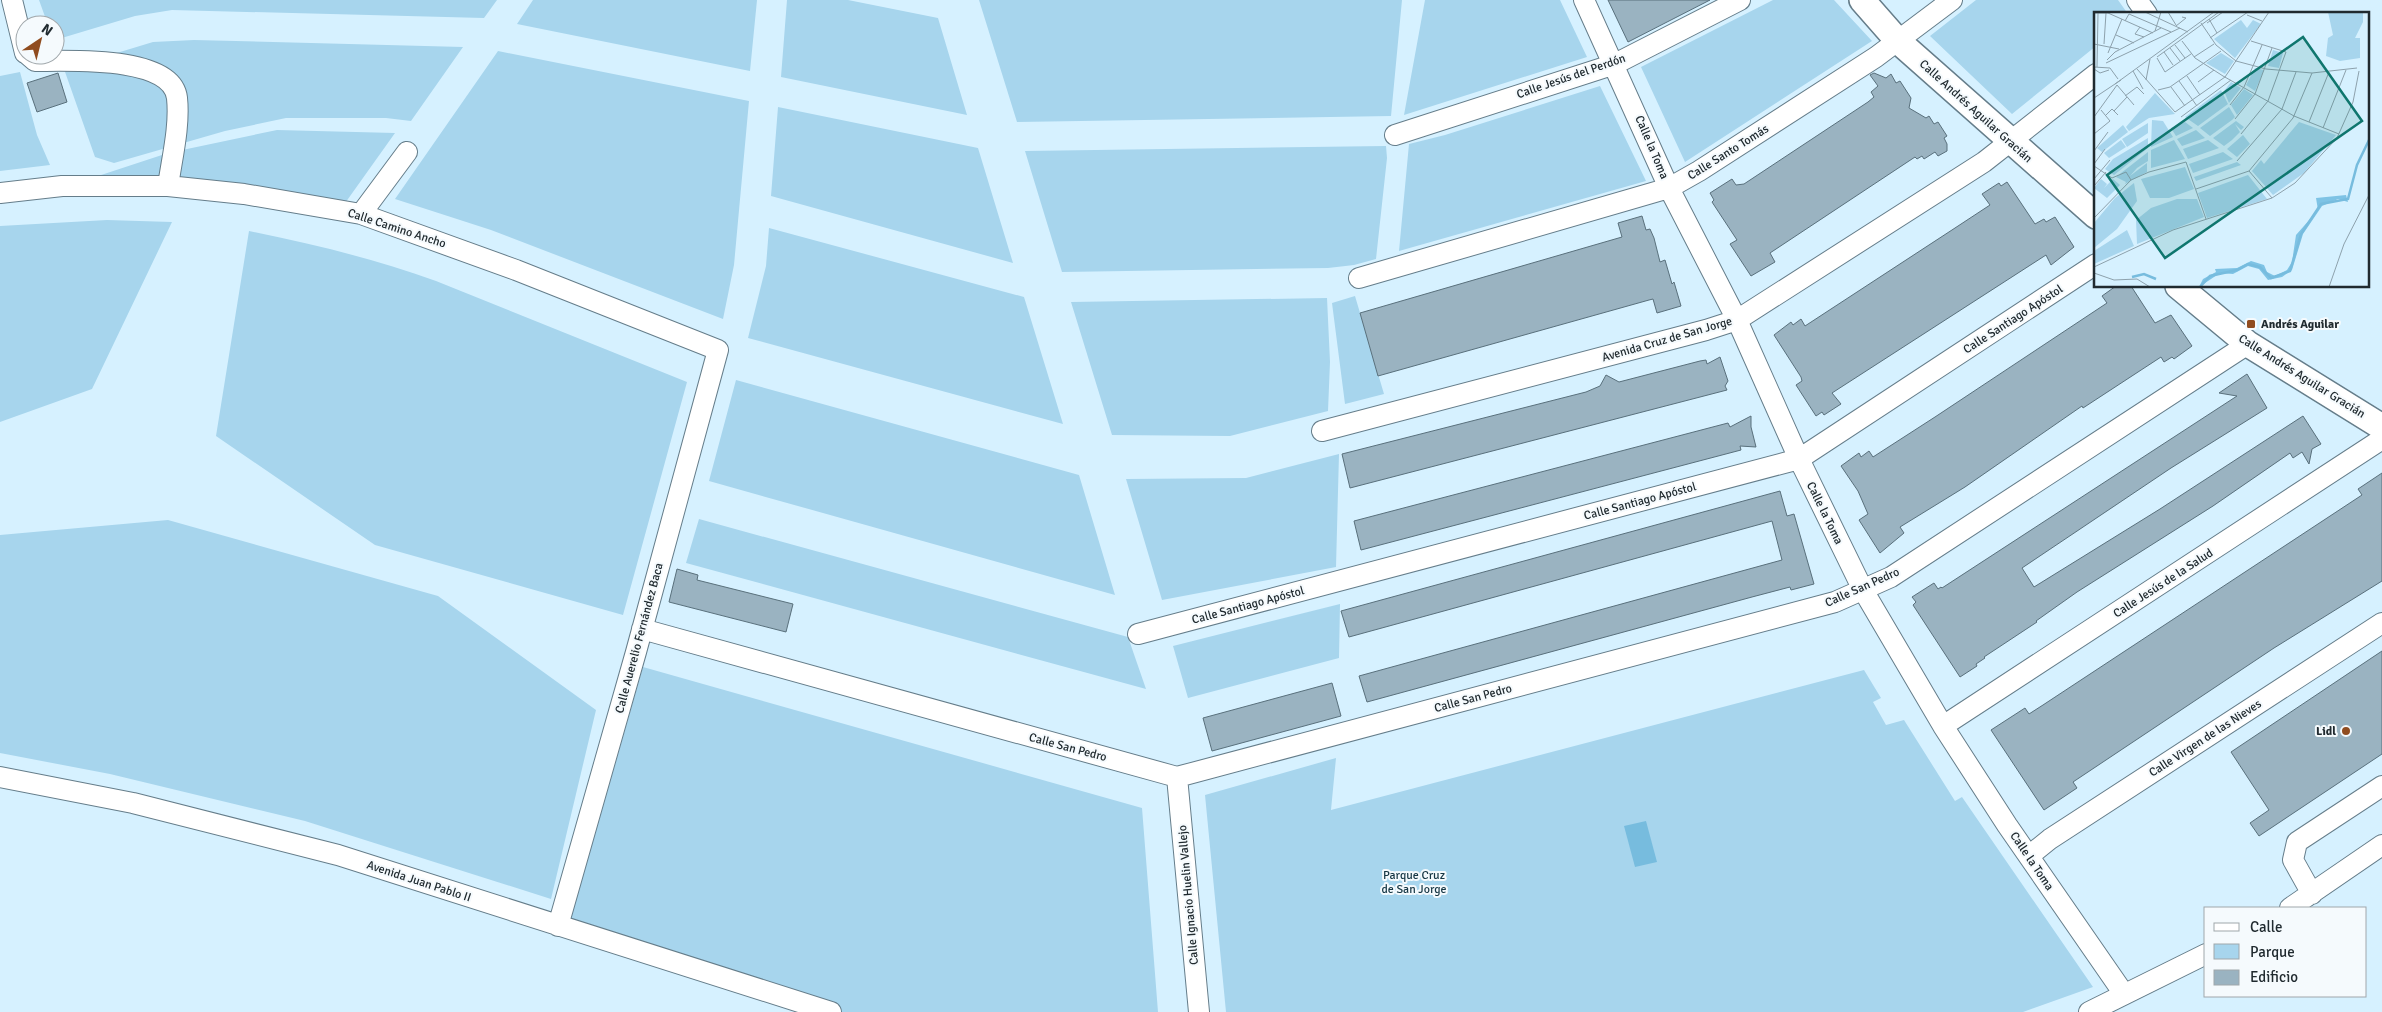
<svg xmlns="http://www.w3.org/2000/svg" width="2382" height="1012" viewBox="0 0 2382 1012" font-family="Signika,sans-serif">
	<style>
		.green { fill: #a7d5ed }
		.water { fill: #77bcde }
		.building { fill: #9ab3c1; stroke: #59707c }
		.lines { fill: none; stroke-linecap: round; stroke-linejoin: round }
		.minor-casing { stroke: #657d8a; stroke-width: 22 }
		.major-casing { stroke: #657d8a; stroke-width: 28 }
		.minor { stroke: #fff; stroke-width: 20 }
		.major { stroke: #fff; stroke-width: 25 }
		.poi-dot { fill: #904c1f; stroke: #f5fafd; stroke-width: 2 }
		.labels { text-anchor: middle; stroke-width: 4; stroke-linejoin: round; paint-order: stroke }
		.street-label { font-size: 12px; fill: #202a2f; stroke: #f5fafd }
		.poi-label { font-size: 12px; font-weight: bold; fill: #202a2f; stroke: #f5fafd; text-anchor: start }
		.park-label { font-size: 12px; fill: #153644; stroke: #f5fafd }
		.inset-river { fill: none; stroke: #77bcde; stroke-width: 2.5 }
		.inset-road { fill: none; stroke: #8da1ac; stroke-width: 1 }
		.view { fill: #0f766e; fill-opacity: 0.15; stroke: #0f766e; stroke-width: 2.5 }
		.inset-edge { fill: none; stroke: #202a2f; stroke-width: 2.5 }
	</style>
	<rect width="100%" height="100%" fill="#d6f1ff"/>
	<path class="green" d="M39 0H497L484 18 172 10 135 16 55 40V25H48Z
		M533 0H757L750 71 517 24Z
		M787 0H848L938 18 967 115 781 77Z
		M979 0H1402L1391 116 1017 122Z
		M1425 0H1560L1587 57 1404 115Z
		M1773 0H1834L1872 41 1685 162 1641 67Z
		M1976 0H2118L2128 14H2096V46L2012 114 1930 36Z
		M194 40 463 47 411 121 386 118H286L225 131 114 163 95 157 64 69 153 42Z
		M498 51 749 101 734 265 723 319 491 230 395 199Z
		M20 72 37 135 50 165 0 171V76Z
		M1600 86 1646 181 1399 251 1409 144 1445 135Z
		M778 107 978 148 1013 263 771 196Z
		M277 130 395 133 343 206 92 178 168 153Z
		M1386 146 1387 158 1376 259 1354 265 1328 268 1062 272 1025 151Z
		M107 220 172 222 92 389 0 422V226Z
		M769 228 1024 297 1063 424 748 338 766 266Z
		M249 231C313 244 375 259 436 281L687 382 623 615 375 545 216 436Z
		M1355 296 1384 394 1345 404 1332 303Z
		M1327 298 1330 362 1328 411 1230 436 1112 435 1071 302Z
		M736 380 1079 475 1115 595 709 481Z
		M1339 454 1336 567 1162 600 1126 479 1246 478Z
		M699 519 1128 637 1146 689 686 563Z
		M168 520 438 596 596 710 551 899 305 821 110 774 0 753V535Z
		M1340 604 1339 658 1188 698 1173 646Z
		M643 667 1142 808 1158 1012H837L569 925Z
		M1864 670 1881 698 1873 702 1886 725 1904 720 1955 801 1962 797 2093 987 2023 1012H1226L1205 795 1336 758 1331 810Z"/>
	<path class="water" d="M1646 821 1657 862 1635 867 1624 826Z"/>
	<path class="building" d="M1608 0H1710L1628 42Z
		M58 73 67 102 37 112 27 83Z
		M1874 73 1886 78 1891 74 1896 83 1900 81 1911 98 1909 108 1926 118 1929 116 1934 124 1938 122 1947 136 1944 138 1947 144V151L1938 156 1935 152 1924 159 1922 156 1917 159 1915 157 1770 253 1775 262 1751 276 1730 244 1737 240 1712 202 1714 200 1710 193 1732 179 1736 185 1744 184 1868 102 1874 97 1871 92 1878 86 1870 75Z
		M2007 182 2035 224 2044 219 2046 222 2055 217 2074 247 2051 265 2046 255 1832 393 1841 404 1824 415 1822 412 1816 416 1796 385 1802 381 1801 377 1774 335 1791 322 1793 325 1801 319 1805 326 1955 228 1990 205 1982 194 1999 183 2001 186Z
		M1642 216 1646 230 1650 229 1654 238 1660 262 1665 260 1672 284 1674 282 1681 306 1657 313 1653 299 1649 300 1378 376 1360 313 1622 237 1618 223Z
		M2116 286H2131L2155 323 2171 315 2192 346 2174 359 2172 357 2164 362 2161 357 2083 408 2082 406 1965 487 1900 527 1904 533 1880 553 1859 520 1868 514 1858 491 1841 466 1859 453 1861 457 1869 451 1873 457 1935 417 2107 303 2102 296Z
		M1720 357 1728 381 1725 386 1727 390 1350 488 1342 454 1586 392 1600 386 1606 375 1619 382 1700 361 1706 360 1707 364Z
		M2247 374 2267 408 2171 468 2022 568 2034 587 2160 509 2303 416 2321 444 2312 449 2309 464 2302 452 2293 458 2290 453 2213 506 2077 592 2036 621 2037 622 1984 657 1985 658 1976 664 1977 666 1960 677 1913 605 1916 602 1912 597 1934 583 1938 589 1941 587 1942 588 2237 396 2219 393Z
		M1751 416V427L1756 447 1740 446 1741 450 1361 550 1354 521 1728 423 1730 427Z
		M2382 473V581L2274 648 2073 782 2077 788 2044 810 1991 730 2025 708 2029 714 2043 705 2362 495 2358 489Z
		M1780 491 1787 516 1794 514 1814 584 1791 590 1790 587 1752 597 1367 702 1359 676 1782 560 1772 521 1349 637 1341 611Z
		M677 569 698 575 697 580 793 604 786 632 669 602Z
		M2382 651V754L2259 836 2250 823 2269 810 2231 752Z
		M1332 683 1341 716 1212 751 1203 718Z"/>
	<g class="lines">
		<g class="minor-casing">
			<path id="minor" d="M12 0 25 53
				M1584 0 1669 188 1737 320 1799 459 1863 590 1943 726 2007 825 2124 994
				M2137 0 2147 14
				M28 55 35 61C67 61 172 55 177 98 180 126 172 158 168 186
				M1395 135 1615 64 1740 0
				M0 193 62 186H168L244 194 361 214 516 270 718 350 636 652 558 926
				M361 214 407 152
				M1359 278 1669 188 1699 171 1876 57 1952 0
				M1322 431 1706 330 1737 320 1984 162 2096 74
				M642 629 1177 777 1835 602 1891 577 2248 344
				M1138 634 1799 459 2096 264
				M1943 726 2382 439
				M0 777 133 803 338 855 831 1012
				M1177 777 1199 1012
				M2029 856 2050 839 2382 623
				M2312 894 2293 860 2297 842 2382 786
				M2290 908 2382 845
				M2089 1012 2206 954"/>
		</g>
		<g class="major-casing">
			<path id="major" d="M1862 0 1898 41 2096 216
				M2178 286 2248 344 2382 427"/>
		</g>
		<use href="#minor" class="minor"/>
		<use href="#major" class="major"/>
	</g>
	<g class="poi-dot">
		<rect x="2246" y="319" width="10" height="10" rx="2.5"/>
		<circle cx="2346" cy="731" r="5"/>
	</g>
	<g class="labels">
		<g class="street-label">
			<text transform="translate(1571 76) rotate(-19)" y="4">Calle Jesús del Perdón</text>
			<text transform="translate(1976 111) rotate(42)" y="4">Calle Andrés Aguilar Gracián</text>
			<text transform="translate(1652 147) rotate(67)" y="4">Calle la Toma</text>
			<text transform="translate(1728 152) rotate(-32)" y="4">Calle Santo Tomás</text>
			<text transform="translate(397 228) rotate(18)" y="4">Calle Camino Ancho</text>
			<text transform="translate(2013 319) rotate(-33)" y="4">Calle Santiago Apóstol</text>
			<text transform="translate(1667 339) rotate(-16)" y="4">Avenida Cruz de San Jorge</text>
			<text transform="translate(2302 376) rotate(32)" y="4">Calle Andrés Aguilar Gracián</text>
			<text transform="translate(1640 501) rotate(-15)" y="4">Calle Santiago Apóstol</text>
			<text transform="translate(1825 513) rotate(64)" y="4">Calle la Toma</text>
			<text transform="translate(2163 583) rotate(-33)" y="4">Calle Jesús de la Salud</text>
			<text transform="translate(1862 587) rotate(-24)" y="4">Calle San Pedro</text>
			<text transform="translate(1248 605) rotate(-15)" y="4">Calle Santiago Apóstol</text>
			<text transform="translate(639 638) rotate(-75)" y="4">Calle Auerelio Fernández Baca</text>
			<text transform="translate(1473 698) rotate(-15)" y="4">Calle San Pedro</text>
			<text transform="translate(2205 738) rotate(-33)" y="4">Calle Virgen de las Nieves</text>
			<text transform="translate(1068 747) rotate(15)" y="4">Calle San Pedro</text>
			<text transform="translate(2032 861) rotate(56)" y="4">Calle la Toma</text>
			<text transform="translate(419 881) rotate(18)" y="4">Avenida Juan Pablo II</text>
			<text transform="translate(1188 895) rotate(-95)" y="4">Calle Ignacio Huelin Vallejo</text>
		</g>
		<g class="poi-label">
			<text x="2261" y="328">Andrés Aguilar</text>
			<text x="2336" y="735" text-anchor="end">Lidl</text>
		</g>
		<g class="park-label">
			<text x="1414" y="879">Parque Cruz<tspan x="1414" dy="14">de San Jorge</tspan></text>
		</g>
	</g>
	<g transform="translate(2094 12)">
		<rect width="275" height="275" fill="#d6f1ff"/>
		<path d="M234 0H269V10L261 26H266V46L246 49 232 44 234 26 239 23ZM147 8 153 16 159 8 167 12 141 46 120 27ZM179 38 189 41 185 56 174 54ZM127 41 140 49 131 62 112 51ZM161 56 170 58 161 79 152 73ZM137 70 147 76 135 91 130 79ZM150 77 159 83 143 103 137 93ZM127 78 134 92 104 114 91 105ZM61 81 81 102 55 106 35 119 32 115ZM135 95 141 105 138 108 116 124 106 116ZM58 108 69 109 79 125 57 135ZM142 109 150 115 147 118 141 112 146 120 138 128 130 134 119 126ZM91 110 99 116 82 124 77 116ZM205 110 242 123 210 161 179 183 158 159 167 148 170 152ZM54 111V121L33 135 28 127ZM29 113 34 120 8 140 3 136ZM102 118 111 126 88 134 83 127ZM149 123 156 132 143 145 133 137ZM54 126V136L20 163 11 157 19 147ZM27 128 32 135 15 146 10 141ZM80 128 91 147 57 156V138ZM114 128 125 136 94 147 89 137ZM54 140V149L43 156 36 164 53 151V160L31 172 32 170 22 165ZM129 140 139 147 99 161 95 152ZM143 150 147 153 102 169 100 165ZM91 155 100 177 75 186H56L47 167ZM154 163 173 187 113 206 104 181ZM7 167 13 172 10 176 19 167 26 173 13 186 0 176ZM40 171 43 189 23 217 0 236V211L21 186ZM83 187H103L110 205 43 232 42 208 57 196ZM33 218 40 234 0 252V239Z" fill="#a7d5ed"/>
		<path d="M252 183 254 190 244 187 228 194 209 222 198 258 188 265 174 268 165 257 154 254 139 262 126 261 105 275 109 267 122 260 121 257 143 256 157 249 170 253 173 260 181 264 193 258 198 250 202 223 224 198 222 186Z" fill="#7ec3e5"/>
		<path class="inset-river" d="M38 265 50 262 62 267M106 275 116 264 143 258 154 252 166 255 177 266 196 259 207 222 227 192 254 187 263 153 275 128"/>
		<path class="inset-road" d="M51 0 94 20M74 0 82 13M0 1H14L59 21M153 3 168 9M115 7 123 21 116 26M31 9 35 2 77 20M107 11 122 33 142 49 172 57 218 61 263 56M113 11 129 0M82 14 92 6 88 5M46 15 41 22 50 25M61 19 67 0M123 21 154 0M22 23 40 31M88 29 101 46 129 64 200 104 245 122M0 32 25 37M10 32 12 1M81 33 91 46M76 36 86 49M70 40 79 53M14 41 28 7M63 45 125 0M100 45 120 32M63 46 71 60 97 42M13 48 21 40 67 16M12 51 86 16M0 55 16 56 24 67M3 55 4 1M0 57 6 61 15 58M43 57 81 100 131 65 175 0M39 59 49 77M93 64 106 83M52 68 56 47M85 69 103 94M104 70 120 58M21 72 120 0M77 75 91 94M64 78 76 75 127 39M31 84 43 75 50 82M0 86 27 68M136 93 150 75 168 33M20 99 33 85M12 103 18 97 24 103M0 105 23 73 40 93M87 105 137 68M141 107 161 82 178 36M215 110 235 60M229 116 252 58M0 122 16 109 7 98M147 122 174 89 192 40 157 29M0 139 14 120M143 149 188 97 202 60M0 152 11 137M0 154 18 166 32 160 37 168M155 159 178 186M0 167 16 148M0 174 12 160M102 177 155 159 199 106 218 61M0 206 37 168 55 160 92 150 112 207M0 255 79 218 178 186 201 171 243 126 259 90 265 59M0 261 20 268 43 267 56 275M235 275 250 232 275 183"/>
		<path class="view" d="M209 25 268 109 71 246 13 163Z"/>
		<rect width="275" height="275" class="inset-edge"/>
	</g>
	<rect x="2204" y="907" width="162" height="90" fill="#f5fafd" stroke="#a0a7ab"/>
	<rect x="2214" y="923" width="25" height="8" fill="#ffffff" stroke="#a0a7ab"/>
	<text x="2250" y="932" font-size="15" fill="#202a2f">Calle</text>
	<rect x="2214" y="944" width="25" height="15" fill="#a7d5ed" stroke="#a0a7ab"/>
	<text x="2250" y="957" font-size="15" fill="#202a2f">Parque</text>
	<rect x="2214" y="970" width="25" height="15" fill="#9ab3c1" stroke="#a0a7ab"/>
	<text x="2250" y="982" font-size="15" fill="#202a2f">Edificio</text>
	<g transform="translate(40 40) rotate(35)"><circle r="24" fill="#f5fafd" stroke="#a0a7ab"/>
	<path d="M0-4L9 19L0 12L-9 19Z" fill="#904c1f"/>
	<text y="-8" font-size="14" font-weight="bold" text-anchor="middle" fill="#202a2f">N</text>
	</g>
</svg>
